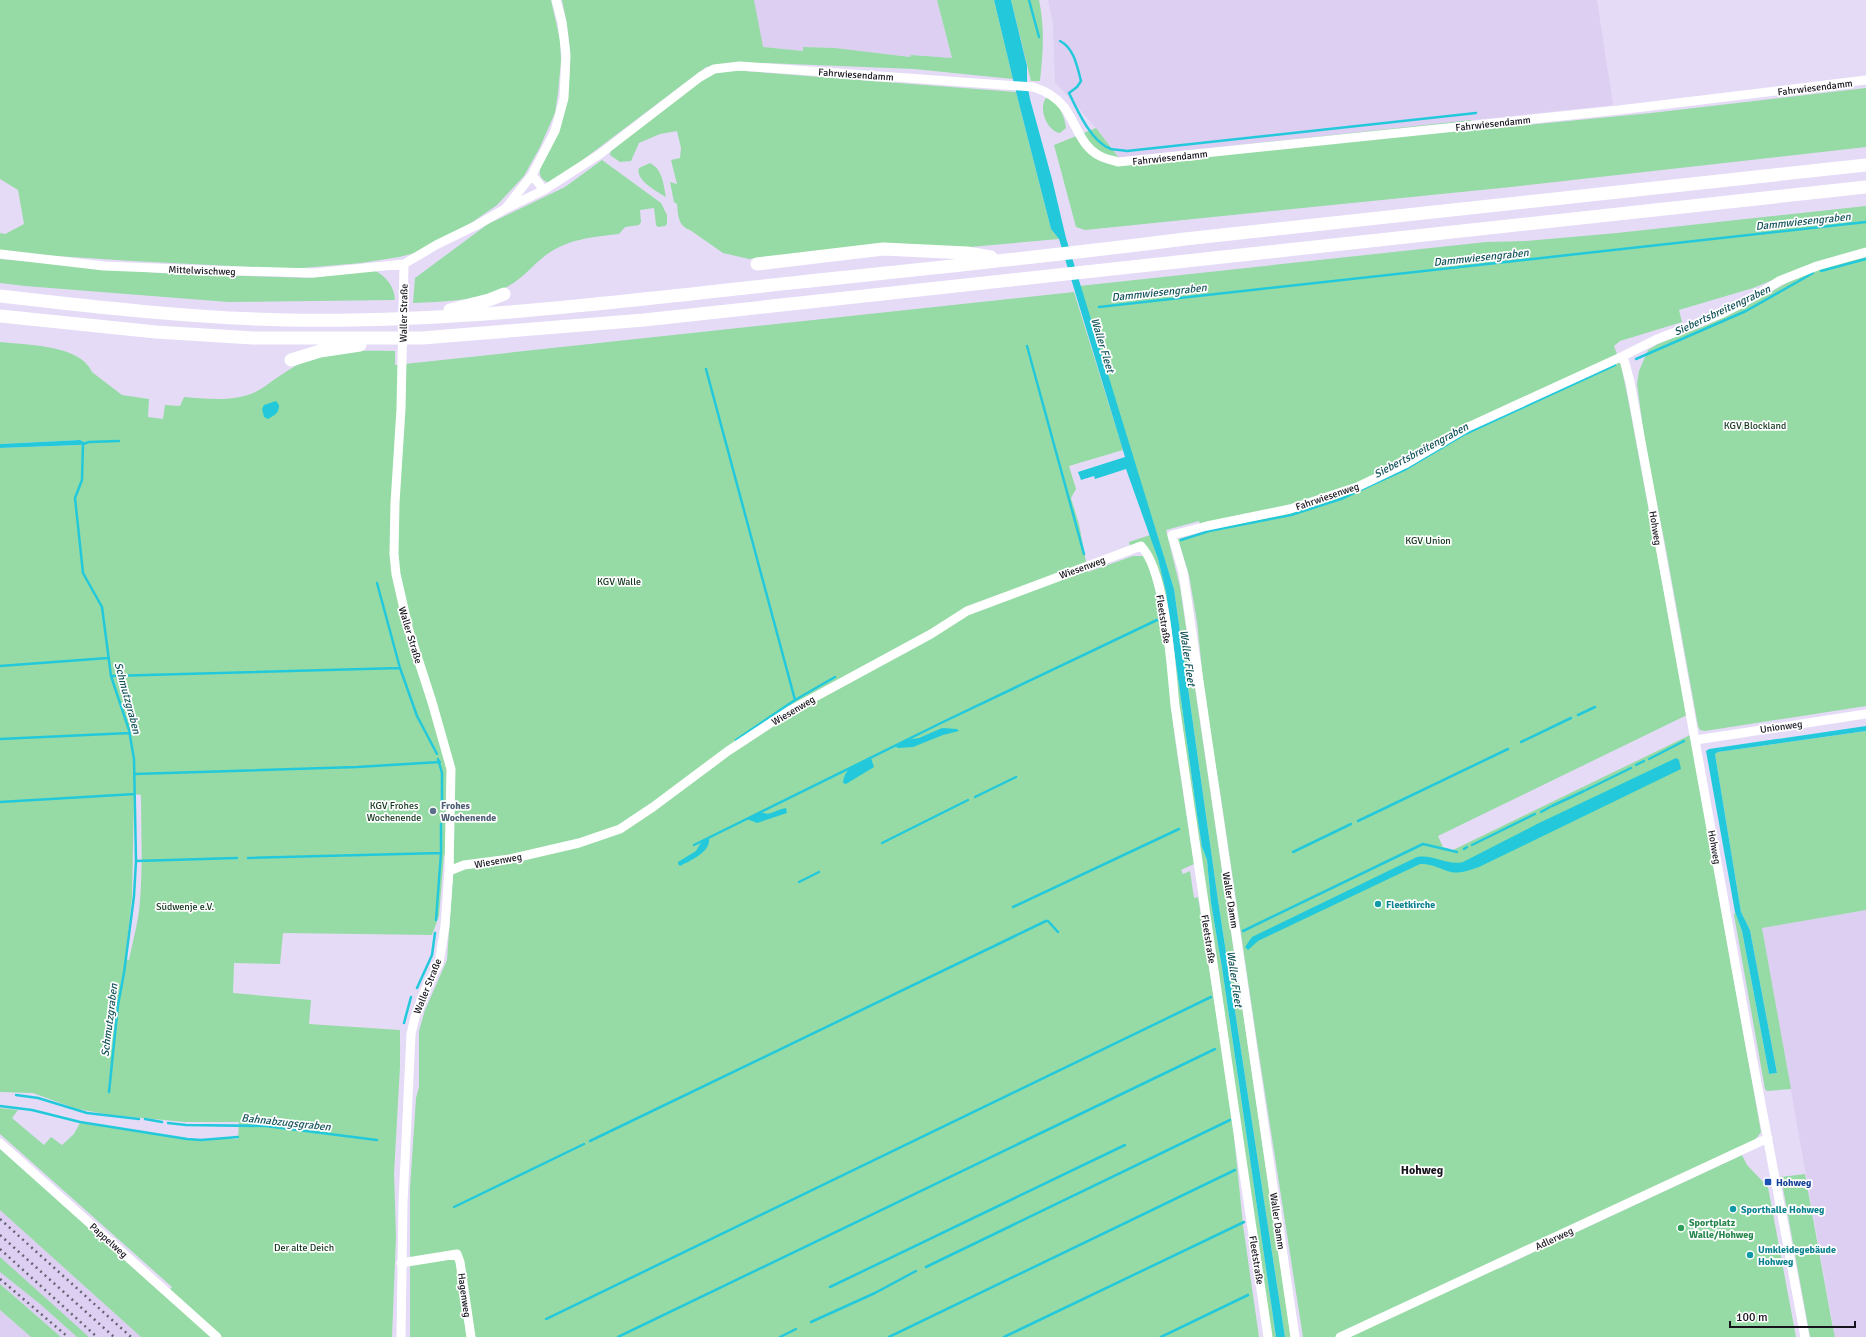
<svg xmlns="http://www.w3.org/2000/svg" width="1866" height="1337" viewBox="0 0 1866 1337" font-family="Signika,sans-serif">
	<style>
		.built { fill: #dccff1 }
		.green { fill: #96dba5; fill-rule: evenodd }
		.water { fill: #23c9db }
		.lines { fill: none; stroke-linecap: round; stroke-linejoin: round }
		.stream { stroke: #23c9db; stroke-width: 2.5 }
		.minor { stroke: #fff; stroke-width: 9 }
		.highway { stroke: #fff; stroke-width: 13 }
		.rail { stroke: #696474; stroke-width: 2.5; stroke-dasharray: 2 4; stroke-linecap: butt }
		.service-dot { fill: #5c6f8a; stroke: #fff; stroke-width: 1.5 }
		.culture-dot { fill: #0f9aa8; stroke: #fff; stroke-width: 1.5 }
		.transit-dot { fill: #1a4fb4; stroke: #fff; stroke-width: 1.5 }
		.leisure-dot { fill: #2e9e5b; stroke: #fff; stroke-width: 1.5 }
		.labels { text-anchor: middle; stroke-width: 3.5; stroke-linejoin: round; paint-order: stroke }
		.street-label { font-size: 10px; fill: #17141d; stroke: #fff }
		.park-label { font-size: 10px; fill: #11361c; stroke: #fff }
		.service-label { font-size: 10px; font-weight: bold; fill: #4e5e75; stroke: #fff; text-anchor: start }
		.culture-label { font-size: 10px; font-weight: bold; fill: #0d838f; stroke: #fff; text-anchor: start }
		.transit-label { font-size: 10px; font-weight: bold; fill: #164399; stroke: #fff; text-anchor: start }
		.leisure-label { font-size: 10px; font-weight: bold; fill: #27864d; stroke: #fff; text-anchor: start }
		.water-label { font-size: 11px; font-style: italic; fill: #13535a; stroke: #fff }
		.quarter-label { font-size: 12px; font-weight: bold; fill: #17141d; stroke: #fff }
	</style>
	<rect width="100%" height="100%" fill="#e5dbf7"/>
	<path class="built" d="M754 0H937L952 58 911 55V57L835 48 803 47V51L762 47Z
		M1048 0H1597L1613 105 1119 158 1096 128 1055 82 1053 23Z
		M1866 910V1337H1835L1762 928Z
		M0 1210 141 1337H61L0 1284Z
		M0 1310 5 1315 31 1337H0Z"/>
	<path class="green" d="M0 0H551L560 40 561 61 558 93 555 113 540 147 524 176 497 205 471 223 415 253 399 257 361 263 290 269 132 261 42 255 0 250V233L5 234 24 224 18 190 0 179Z
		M562 0H754L763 47 803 51V47L835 48 910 57 911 55 952 58 937 0H994L1013 79 914 69 765 63 731 64 706 67 564 174 549 183C540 179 539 175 540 166 548 144 560 121 566 97 574 65 569 32 562 0Z
		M1011 0H1039C1045 29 1043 51 1040 81H1031Z
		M731 70 1016 92 1051 229 1059 239 970 247H854L749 259 723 253 690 230C678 226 678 215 677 204L674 202 670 182 677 184 671 160 680 158 681 148 677 131 660 134 639 143 631 161 620 162 610 155 611 149 708 74Z
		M1866 88V147L1511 187 1085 230 1076 227 1054 145 1096 128 1119 158 1471 120 1473 130 1651 113Z
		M1046 98C1058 100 1065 117 1066 128L1060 133C1047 131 1038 108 1046 98Z
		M602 160 661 203 667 215V224L665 226 658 227 656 225 654 208 640 210 641 222 639 225 625 227 619 234C593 237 567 239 546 255 530 267 521 282 500 290 471 301 443 302 413 303L415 278 488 224 565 187Z
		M650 163C663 170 663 183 666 197 656 191 635 180 639 168Z
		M1866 206V249L1822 260 1753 288 1679 310 1682 322 1620 341 1614 346 1621 365 1628 399 1687 715 1438 836 1443 847 1453 850 1690 735 1761 1132 1755 1140 1490 1263 1498 1269 1742 1155 1747 1165 1768 1187 1796 1337H1303L1257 1042 1221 798 1206 708 1197 622 1189 575 1178 539 1203 533 1199 521 1166 530 1180 587 1291 1337H1285L1218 900 1174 589 1079 286 1486 242 1526 241 1617 233Z
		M1866 257V706L1705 731 1700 730 1698 726 1665 544 1646 450 1637 384 1639 371 1648 350 1658 344 1707 325 1743 308 1792 280 1825 267Z
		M0 259 159 273 309 278 374 270C387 277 394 286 395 300L228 302 25 286 0 283Z
		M1074 292 1123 450 1069 466 1076 489 1071 498 1079 524 1088 572 1133 556H1145C1165 610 1167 667 1173 723 1179 770 1187 817 1194 864L1181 870 1183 874 1190 871 1194 898 1198 897 1232 1116 1243 1225 1259 1337H410V1188L416 1098 419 1087V1031L425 1010 447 960 454 859 444 855 439 916 432 935 283 933 280 964 234 963 233 993 311 1000 309 1024 400 1030V1067L394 1173 396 1237 392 1337H141L0 1210V1148L165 1296 172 1287 0 1134V1108L18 1110 12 1118 44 1145 51 1137 62 1145 74 1134 80 1123 201 1141 220 1139H238L239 1122H185L111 1115 77 1109 33 1093 0 1092V448L79 445 83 442 80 440 0 444V342C25 345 80 344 92 372L122 395 149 399 148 417 163 419 165 405 180 406 184 397C210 399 241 403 264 387 278 377 291 367 308 360 335 349 366 351 395 351V365ZM134 794 141 795C141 830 143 865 140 900 139 920 133 940 129 960L125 959 132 898Z
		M1150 535 1158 559 1166 592 1197 815 1202 847 1207 860 1211 903 1222 968 1276 1337H1271L1152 555 1130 547 1129 542Z
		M1866 731V910L1762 928 1791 1089 1767 1091 1765 1089 1734 915 1735 912 1742 931 1769 1074 1777 1073 1750 930 1741 912 1715 754 1718 752Z
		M1805 1174 1831 1318 1835 1337H1810L1781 1177Z
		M0 1257 89 1337H77L39 1303 0 1272Z
		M0 1284 61 1337H31L0 1310Z"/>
	<path class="water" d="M994 0H1011L1027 66V83L1030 99 1052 179 1066 238 1174 589 1218 900 1285 1337H1276L1222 968 1211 903 1207 860 1202 847 1197 815 1166 592 1158 559 1126 469 1095 479 1094 476 1081 480 1078 472 1125 457 1059 239 1051 229 1016 92Z
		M276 401 279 405C279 413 275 415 268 419L264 417 262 409 264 405Z
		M80 440 84 442 79 445 0 448V444Z
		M1866 726V731L1718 752 1715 754 1741 912 1750 930 1777 1073 1769 1074 1742 931 1735 912 1706 751 1709 749Z
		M942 728 957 729 959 731 943 735 913 747 898 748 895 746 906 740 919 738Z
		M871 758 874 767 846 784 843 783C844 767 858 764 871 758Z
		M1676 758 1679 760 1681 769 1479 867C1470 870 1460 874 1451 872 1440 869 1431 863 1420 864L1258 941 1248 950 1245 947 1252 937 1417 857C1434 854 1447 866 1463 862L1537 824Z
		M786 808 787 813 757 823 747 819 761 812C770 817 777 809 786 808Z
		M709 838C711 852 691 860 680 866L678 864V862L696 851 702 841Z"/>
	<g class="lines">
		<path class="stream" d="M1029 0 1039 37
			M1060 41C1074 48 1077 66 1081 81L1077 87 1069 93C1077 110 1092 143 1111 149 1116 150 1122 150 1127 151L1476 113
			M1821 271 1866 259
			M1099 307 1866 222
			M1027 346 1084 554
			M1636 359 1746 311 1813 273
			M706 369 795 700
			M80 443 83 444 82 480 75 498 83 573 102 607 111 676 129 730 134 759 136 861 134 896 124 973 118 1005 109 1092
			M83 444 89 442 119 441
			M1181 540 1209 531 1291 515 1341 499 1406 469 1465 434 1615 365
			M377 583 400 668 417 716 437 754
			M0 666 108 658
			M111 676 400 668
			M1578 715 1595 707
			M0 739 130 733
			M736 740 795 700 835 677
			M1521 742 1571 718
			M438 759 442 773V808
			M1649 759 1684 741
			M1636 765 1644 761
			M135 774 357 767 440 762
			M1586 790 1631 768
			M975 797 1016 777
			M0 802 135 794
			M1552 806 1584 791
			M1541 812 1550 807
			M1358 821 1508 749
			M882 843 968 800
			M694 845 943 722 1157 620
			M1472 845 1535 814
			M1464 849 1467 847
			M1293 852 1351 824
			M248 858 441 853
			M136 861 237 858
			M799 882 819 872
			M1013 907 1179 829
			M436 920 441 853V824
			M1243 931 1423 844 1457 852
			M417 988 432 955 435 933
			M404 1023 411 997
			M16 1095 38 1098 87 1113 139 1119
			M0 1106 32 1110 80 1122 187 1139 201 1140 238 1137
			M145 1119 162 1122
			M168 1123 186 1125 266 1126 377 1140
			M590 1141 1046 921H1048L1058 932
			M454 1207 584 1144
			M926 1267 1230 1120
			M830 1287 1125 1145
			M546 1319 1211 997
			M811 1322 875 1293 916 1271
			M618 1337 1215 1049
			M780 1337 796 1329
			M889 1337 1235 1170
			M1004 1337 1244 1222
			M1161 1337 1248 1295"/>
		<path class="minor" d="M532 175 544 190
			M505 209 544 190 600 154 700 77 714 69 740 66 1033 87C1046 91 1056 97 1064 107 1076 123 1081 147 1100 156 1105 159 1112 160 1118 162L1619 110 1866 80
			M0 254 104 266 206 270 314 273 404 264 436 245 477 225 505 209 532 175 555 131 564 98 566 55 562 22 556 0
			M1623 356 1630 382 1651 496 1751 1051 1805 1337
			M1696 740 1866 714
			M449 871 464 865 510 859 579 843 620 829 653 807 728 751 789 711 931 634 967 611 1141 546C1166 572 1171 667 1175 705L1268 1337
			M0 1143 217 1337
			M401 1263 457 1254 460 1262 471 1337
			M401 1337 403 1203 411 1034 415 1017 425 990 439 963 445 926 449 871 451 769 432 702 409 631 396 574 394 554 395 503 401 409 404 264
			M1295 1337 1183 572 1172 535 1207 526 1290 509 1357 487 1405 464 1466 428 1623 356 1655 340 1723 313 1757 295 1779 281 1817 266 1866 252
			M1340 1337 1768 1138"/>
		<path class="highway" d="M757 264 883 249 967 253 991 257
			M0 296C94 307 192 318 286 320 440 323 593 305 745 288 892 272 1039 258 1185 239L1866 165
			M450 310 489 300 504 294
			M0 316 156 332 253 338H422L644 320 1866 187
			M291 360 320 351 360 345"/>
		<path class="rail" d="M0 1219 131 1337
			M0 1235 114 1337
			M0 1249 97 1337
			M0 1279 68 1337"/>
	</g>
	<circle class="service-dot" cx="433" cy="811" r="4"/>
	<g class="culture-dot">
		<circle cx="1378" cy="904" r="4"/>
		<circle cx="1733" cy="1209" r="4"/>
		<circle cx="1750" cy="1255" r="4"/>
	</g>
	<rect class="transit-dot" x="1764" y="1178" width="8" height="8" rx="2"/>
	<circle class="leisure-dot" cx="1681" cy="1228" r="4"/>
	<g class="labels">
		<g class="street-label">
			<text transform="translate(856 74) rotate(4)" y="4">Fahrwiesendamm</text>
			<text transform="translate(1815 87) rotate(-7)" y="4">Fahrwiesendamm</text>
			<text transform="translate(1493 123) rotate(-6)" y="4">Fahrwiesendamm</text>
			<text transform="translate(1170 157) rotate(-6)" y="4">Fahrwiesendamm</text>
			<text transform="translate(202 270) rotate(2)" y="4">Mittelwischweg</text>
			<text transform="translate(403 313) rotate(-89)" y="4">Waller Straße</text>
			<text transform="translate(1327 496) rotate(-19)" y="4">Fahrwiesenweg</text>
			<text transform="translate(1656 528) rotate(81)" y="4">Hohweg</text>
			<text transform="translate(1082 567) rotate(-20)" y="4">Wiesenweg</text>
			<text transform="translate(1164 619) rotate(81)" y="4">Fleetstraße</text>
			<text transform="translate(411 635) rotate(73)" y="4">Waller Straße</text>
			<text transform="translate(793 710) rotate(-31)" y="4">Wiesenweg</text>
			<text transform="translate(1781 726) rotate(-8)" y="4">Unionweg</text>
			<text transform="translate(1715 847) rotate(80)" y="4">Hohweg</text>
			<text transform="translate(498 860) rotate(-10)" y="4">Wiesenweg</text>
			<text transform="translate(1231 900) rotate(81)" y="4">Waller Damm</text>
			<text transform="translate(1209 939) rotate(81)" y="4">Fleetstraße</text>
			<text transform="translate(427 986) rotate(-68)" y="4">Waller Straße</text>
			<text transform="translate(1278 1221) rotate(82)" y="4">Waller Damm</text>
			<text transform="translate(1554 1238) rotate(-25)" y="4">Adlerweg</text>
			<text transform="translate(109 1240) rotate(42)" y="4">Pappelweg</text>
			<text transform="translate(1257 1260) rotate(81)" y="4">Fleetstraße</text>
			<text transform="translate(465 1295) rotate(82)" y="4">Hagenweg</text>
		</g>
		<g class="park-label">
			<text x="1755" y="429">KGV Blockland</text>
			<text x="1428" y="544">KGV Union</text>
			<text x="619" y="585">KGV Walle</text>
			<text x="394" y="809">KGV Frohes<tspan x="394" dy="12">Wochenende</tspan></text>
			<text x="185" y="910">Südwenje e.V.</text>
			<text x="304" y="1251">Der alte Deich</text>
		</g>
		<g class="service-label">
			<text x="441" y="809">Frohes<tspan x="441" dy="12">Wochenende</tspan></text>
		</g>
		<g class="culture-label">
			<text x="1386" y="908">Fleetkirche</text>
			<text x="1741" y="1213">Sporthalle Hohweg</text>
			<text x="1758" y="1253">Umkleidegebäude<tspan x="1758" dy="12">Hohweg</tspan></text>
		</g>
		<g class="transit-label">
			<text x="1776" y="1186">Hohweg</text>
		</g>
		<g class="leisure-label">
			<text x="1689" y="1226">Sportplatz<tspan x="1689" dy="12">Walle/Hohweg</tspan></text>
		</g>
		<g class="water-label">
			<text transform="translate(1803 221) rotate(-6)" y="4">Dammwiesengraben</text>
			<text transform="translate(1481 257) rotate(-6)" y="4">Dammwiesengraben</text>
			<text transform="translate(1159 292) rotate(-6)" y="4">Dammwiesengraben</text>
			<text transform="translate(1722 310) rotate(-25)" y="4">Siebertsbreitengraben</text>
			<text transform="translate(1103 345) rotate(73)" y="4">Waller Fleet</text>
			<text transform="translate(1421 450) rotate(-28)" y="4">Siebertsbreitengraben</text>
			<text transform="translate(1188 658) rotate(82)" y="4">Waller Fleet</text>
			<text transform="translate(128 698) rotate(75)" y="4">Schmutzgraben</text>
			<text transform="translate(1235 979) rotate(82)" y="4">Waller Fleet</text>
			<text transform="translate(109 1020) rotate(-83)" y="4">Schmutzgraben</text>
			<text transform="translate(286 1122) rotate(6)" y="4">Bahnabzugsgraben</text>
		</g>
		<g class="quarter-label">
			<text x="1422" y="1174">Hohweg</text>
		</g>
	</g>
	<path d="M1730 1321v6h125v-6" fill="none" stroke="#17141d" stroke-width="2"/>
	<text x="1736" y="1321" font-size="12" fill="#17141d" stroke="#ffffff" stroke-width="3" paint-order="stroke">100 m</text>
</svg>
